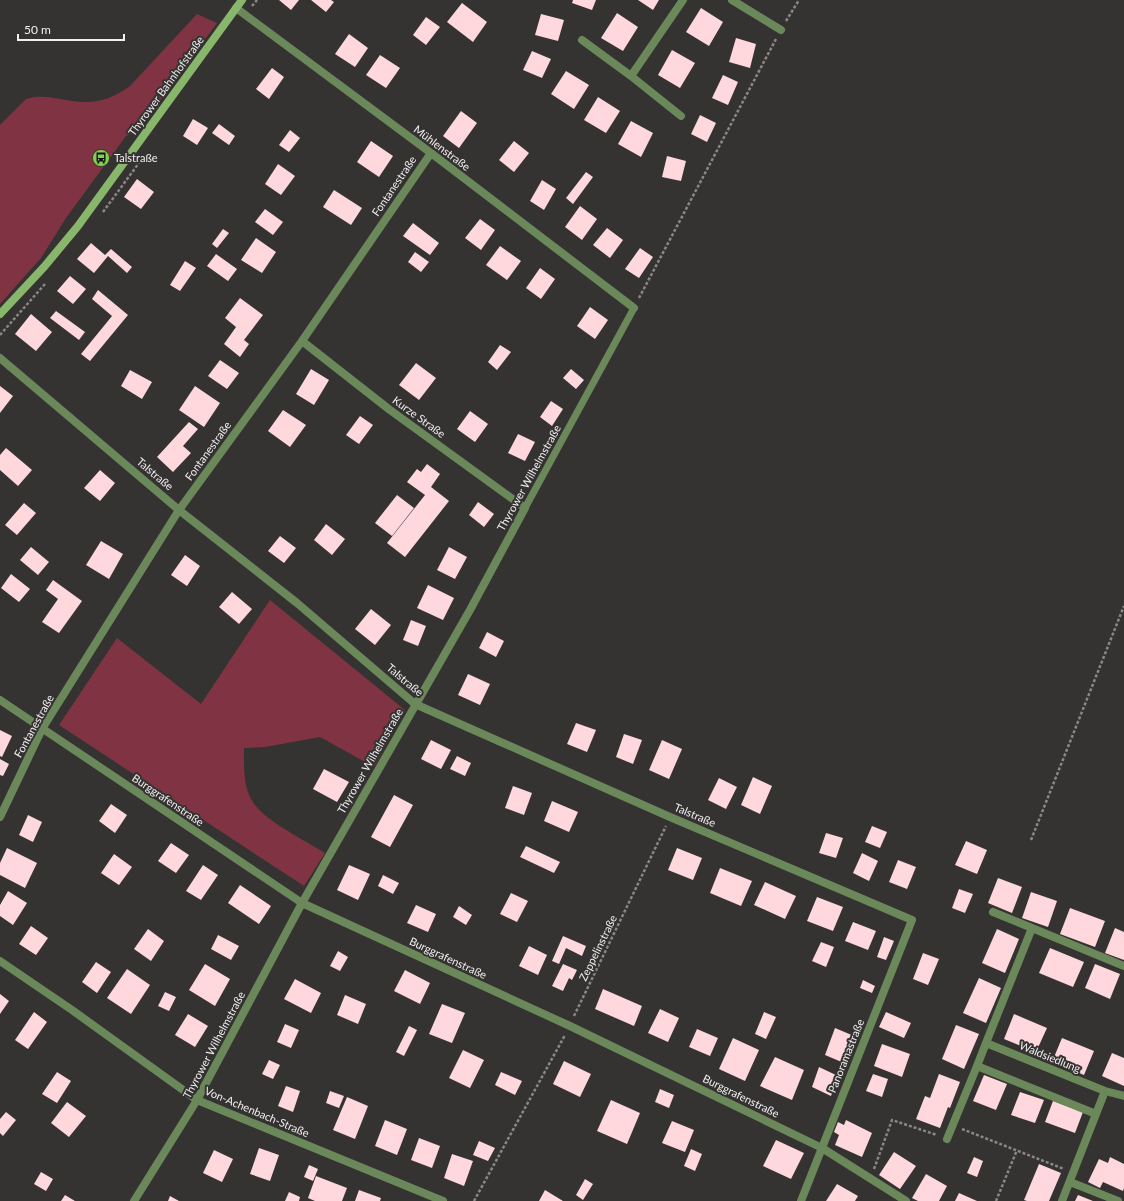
<svg xmlns="http://www.w3.org/2000/svg" width="1124" height="1201" viewBox="0 0 1124 1201" font-family="Lato,sans-serif">
	<style>
		.green { fill: #803343 }
		.building { fill: #fed8dc }
		.lines { fill: none; stroke-linecap: round; stroke-linejoin: round }
		.path { stroke: #8a8787; stroke-width: 2.5; stroke-dasharray: 3 2; stroke-linecap: butt }
		.lane { stroke: #6a8859; stroke-width: 7 }
		.street { stroke: #6a8859; stroke-width: 8 }
		.secondary { stroke: #88b76c; stroke-width: 8 }
		.labels { text-anchor: middle; stroke-width: 4; stroke-linejoin: round; paint-order: stroke }
		.street-label { font-size: 11px; fill: #f1efef; stroke: #353232 }
		.poi-label { font-size: 11px; fill: #f1efef; stroke: #353232; text-anchor: start }
	</style>
	<rect width="100%" height="100%" fill="#353232"/>
	<path class="green" d="M197 14 217 23 137 132 126 136 66 218 41 258 0 304V125L26 99C45 93 62 101 81 102 100 103 115 97 130 86Z
		M270 600 405 710 374 767 320 737 265 747 244 748C244 765 243 784 251 799 262 820 305 840 325 853L304 886 59 725 117 638 201 704Z"/>
	<path class="building" d="M279 0H299L291 10Z
		M311 0H331L334 2 326 12Z
		M573 0H596L592 10 572 3Z
		M638 0H659L653 10Z
		M462 3 487 22 473 42 447 22Z
		M701 8 723 22 709 46 686 32Z
		M617 13 638 27 623 51 601 38Z
		M541 14 564 20 558 41 535 35Z
		M426 17 440 27 426 45 413 35Z
		M349 34 368 48 355 67 335 54Z
		M736 38 756 44 750 68 729 62Z
		M672 50 695 63 680 88 658 75Z
		M532 51 551 59 542 78 523 70Z
		M380 55 400 68 386 88 366 75Z
		M272 68 284 77 269 99 256 89Z
		M566 71 589 85 574 109 551 94Z
		M723 75 738 82 728 105 712 98Z
		M598 97 620 111 606 133 584 120Z
		M461 111 477 123 459 148 443 136Z
		M700 115 716 123 707 142 691 134Z
		M193 119 208 128 197 145 183 136Z
		M631 121 653 133 641 157 618 144Z
		M219 124 235 136 229 145 212 133Z
		M290 130 300 138 289 152 279 145Z
		M371 141 393 156 379 177 357 162Z
		M514 141 529 153 514 172 499 160Z
		M667 156 686 161 681 181 662 177Z
		M278 164 295 176 281 195 265 184Z
		M586 172 593 177 573 204 566 198Z
		M137 179 154 192 141 209 124 197Z
		M542 180 556 189 544 210 530 201Z
		M334 190 362 208 351 225 323 207Z
		M580 206 597 219 582 240 565 227Z
		M265 209 283 222 273 235 255 222Z
		M480 219 495 230 481 250 465 238Z
		M413 223 439 243 430 255 403 236Z
		M607 228 623 240 610 258 593 245Z
		M223 229 229 233 217 248 212 244Z
		M256 238 276 252 262 273 241 260Z
		M91 243 105 255 111 249 132 267 127 273 108 256 94 273 77 259Z
		M500 246 521 261 507 280 486 265Z
		M640 248 653 257 639 278 625 269Z
		M415 252 429 262 421 272 408 262Z
		M216 254 237 269 228 281 207 266Z
		M185 261 196 268 180 291 170 285Z
		M540 268 555 279 541 299 526 288Z
		M70 276 86 289 73 304 57 291Z
		M98 290 128 315 90 361 81 354 112 316 92 299Z
		M240 298 263 315 244 340 249 344 240 357 224 344 236 327 225 318Z
		M590 307 608 320 595 339 577 326Z
		M56 311 85 332 79 340 50 318Z
		M31 314 52 332 36 351 15 334Z
		M500 345 511 352 497 370 488 362Z
		M220 360 239 373 227 389 208 376Z
		M416 363 436 378 419 400 399 385Z
		M311 369 329 380 314 405 296 394Z
		M571 369 584 380 576 389 563 378Z
		M130 370 152 382 142 399 121 386Z
		M0 386 13 396 0 413Z
		M195 386 220 403 204 427 179 410Z
		M551 401 563 409 552 426 540 417Z
		M283 410 306 425 290 447 268 431Z
		M470 411 488 424 475 442 457 429Z
		M360 416 373 425 359 444 346 435Z
		M189 422 198 429 183 446 191 453 173 472 157 457Z
		M518 434 535 442 525 461 508 453Z
		M6 448 32 470 18 486 0 470V455Z
		M427 464 440 474 431 487 449 501 405 557 387 543 425 495 407 482 417 469 421 472Z
		M100 470 115 483 100 501 84 488Z
		M397 495 414 508 392 536 375 523Z
		M478 502 494 514 484 527 469 515Z
		M24 503 36 513 17 535 5 525Z
		M326 524 345 539 332 555 314 540Z
		M280 536 296 548 284 563 268 551Z
		M101 541 123 554 109 579 86 565Z
		M31 547 49 562 38 575 20 560Z
		M449 547 467 557 455 579 437 570Z
		M185 555 200 566 187 586 171 575Z
		M11 574 30 589 19 602 1 588Z
		M53 580 82 601 59 633 42 622 58 599 46 590Z
		M428 585 454 598 443 620 417 608Z
		M232 592 252 609 239 624 219 607Z
		M371 609 391 625 375 645 355 629Z
		M411 620 426 626 418 646 403 640Z
		M487 632 504 641 496 657 479 648Z
		M468 674 490 684 480 705 458 695Z
		M576 723 596 730 587 752 567 744Z
		M0 730 12 736 2 757 0 756Z
		M624 734 642 740 633 764 616 757Z
		M431 740 451 750 441 769 421 759Z
		M662 740 682 749 669 779 649 770Z
		M457 756 471 763 465 776 450 769Z
		M0 759 9 764 3 776 0 775Z
		M324 769 349 782 337 802 313 789Z
		M753 777 772 786 760 814 741 805Z
		M719 778 737 787 726 809 708 800Z
		M513 786 532 793 524 815 505 808Z
		M394 795 413 805 390 847 371 837Z
		M552 801 578 812 569 832 544 821Z
		M111 804 127 815 115 833 99 821Z
		M28 815 42 822 33 842 19 835Z
		M872 826 887 832 880 848 865 842Z
		M826 833 843 838 836 858 819 853Z
		M966 841 987 850 977 874 955 865Z
		M171 843 189 855 176 873 158 861Z
		M526 846 560 862 554 873 520 857Z
		M7 848 37 863 25 888 0 875V863Z
		M677 848 702 858 693 880 668 870Z
		M862 853 878 861 869 881 853 873Z
		M114 854 132 867 119 885 101 873Z
		M898 860 916 867 907 889 889 882Z
		M203 865 218 875 201 900 186 891Z
		M349 865 370 874 358 900 337 890Z
		M720 868 752 881 741 906 710 893Z
		M383 875 399 883 393 894 378 886Z
		M998 878 1022 887 1012 913 988 903Z
		M765 882 796 896 785 919 754 905Z
		M240 885 271 906 259 924 228 903Z
		M959 889 973 894 965 913 952 908Z
		M8 891 27 903 13 925 0 916V905Z
		M1031 892 1057 901 1048 927 1022 918Z
		M511 893 528 901 517 922 500 914Z
		M817 897 843 907 833 931 807 921Z
		M416 905 436 914 428 932 407 923Z
		M459 906 472 915 466 925 453 917Z
		M1070 908 1105 921 1095 947 1060 934Z
		M853 922 876 931 868 950 845 941Z
		M31 926 48 938 36 955 19 944Z
		M1115 928 1124 932V960L1105 953Z
		M148 929 164 941 151 961 134 949Z
		M997 929 1019 939 1005 973 982 963Z
		M218 935 239 946 231 960 211 949Z
		M563 936 586 946 582 956 566 948 559 964 552 961Z
		M884 937 894 941 886 960 877 957Z
		M821 942 834 947 826 967 812 961Z
		M529 946 547 955 538 975 519 966Z
		M1050 948 1084 962 1073 987 1039 973Z
		M338 951 348 957 340 971 330 966Z
		M923 953 939 959 928 985 913 979Z
		M96 962 111 972 97 993 82 982Z
		M205 964 230 979 215 1006 189 990Z
		M563 964 577 970 572 980 569 978 563 991 552 986Z
		M1095 964 1120 974 1110 999 1085 988Z
		M127 969 150 985 131 1014 107 998Z
		M405 970 430 983 420 1004 394 991Z
		M979 978 1001 988 986 1023 963 1013Z
		M295 979 321 993 311 1013 284 999Z
		M863 980 875 986 872 993 860 988Z
		M603 989 642 1006 634 1026 595 1009Z
		M165 992 176 997 169 1011 158 1006Z
		M0 994 9 1001 0 1014Z
		M345 995 366 1004 358 1024 337 1015Z
		M442 1004 465 1013 452 1043 429 1034Z
		M660 1009 679 1018 668 1042 648 1033Z
		M34 1012 47 1022 28 1049 15 1040Z
		M764 1012 776 1017 766 1039 755 1034Z
		M886 1012 911 1023 904 1038 879 1027Z
		M188 1014 208 1026 195 1047 175 1035Z
		M1014 1014 1047 1028 1036 1052 1004 1039Z
		M285 1024 299 1030 291 1048 277 1042Z
		M956 1025 979 1034 964 1069 942 1059Z
		M409 1026 417 1030 404 1056 396 1052Z
		M835 1028 854 1036 844 1063 825 1055Z
		M697 1029 718 1038 710 1056 689 1047Z
		M733 1038 759 1050 745 1081 719 1069Z
		M1062 1038 1094 1051 1084 1075 1052 1062Z
		M882 1044 910 1054 902 1077 874 1066Z
		M463 1050 484 1060 470 1088 449 1078Z
		M1112 1053 1124 1058V1086L1102 1076Z
		M775 1057 804 1070 792 1100 760 1086Z
		M269 1060 280 1065 273 1079 262 1074Z
		M564 1061 591 1074 580 1097 553 1084Z
		M819 1067 838 1076 831 1096 812 1087Z
		M57 1072 71 1081 57 1103 42 1094Z
		M501 1072 522 1081 515 1095 495 1085Z
		M873 1074 888 1079 882 1097 866 1091Z
		M939 1074 960 1082 950 1108 948 1107 940 1128 916 1119 925 1096 930 1098Z
		M984 1075 1007 1084 996 1110 973 1101Z
		M286 1086 300 1091 293 1112 278 1106Z
		M660 1089 674 1095 669 1108 655 1102Z
		M330 1091 344 1096 339 1108 326 1103Z
		M1020 1092 1044 1100 1035 1123 1011 1115Z
		M347 1097 368 1106 355 1139 333 1130Z
		M611 1100 640 1113 627 1144 597 1131Z
		M1053 1101 1083 1112 1075 1133 1045 1122Z
		M67 1102 86 1116 69 1137 51 1123Z
		M6 1112 16 1120 3 1136 0 1133V1119Z
		M385 1120 407 1129 397 1155 375 1146Z
		M846 1120 872 1133 862 1157 835 1145 839 1135 834 1132 838 1122 844 1125Z
		M672 1121 694 1130 685 1152 662 1143Z
		M419 1138 440 1146 432 1168 411 1160Z
		M776 1140 804 1153 791 1179 763 1166Z
		M479 1141 495 1148 488 1161 473 1155Z
		M259 1148 279 1155 270 1181 250 1174Z
		M691 1149 702 1154 695 1171 684 1166Z
		M214 1150 233 1159 222 1182 203 1173Z
		M894 1152 916 1166 900 1189 879 1175Z
		M452 1154 473 1161 464 1186 444 1178Z
		M974 1157 983 1161 977 1177 967 1173Z
		M1110 1157 1124 1164V1188L1123 1191 1103 1182 1100 1188 1088 1182 1099 1159 1108 1163Z
		M1039 1164 1061 1173 1049 1201H1027L1024 1200Z
		M309 1165 318 1169 313 1181 304 1177Z
		M41 1172 53 1179 46 1191 34 1184Z
		M926 1174 947 1186 939 1201H918L912 1198Z
		M316 1176 347 1188 342 1201H315L308 1198Z
		M585 1179 593 1184 583 1200 576 1195Z
		M837 1184 858 1196 855 1201H826Z
		M359 1190 381 1198 380 1201H355Z
		M545 1190 563 1201H539Z
		M289 1192 300 1197 299 1201H285Z
		M959 1193 977 1201H955Z
		M65 1195 75 1201H61Z
		M1078 1195 1093 1201H1075Z
		M170 1196 179 1201H168Z"/>
	<g class="lines">
		<path class="path" d="M252 6 257 0
			M786 21 799 0
			M103 212 144 156
			M639 298 776 39
			M0 335 45 284
			M1031 840 1124 606
			M574 1016 666 826
			M962 1129 1064 1169
			M874 1169 892 1120 937 1135
			M474 1201 565 1035
			M996 1201 1017 1150"/>
		<path class="lane" d="M525 508 634 308"/>
		<path class="street" d="M732 0 781 30
			M236 8 431 153 634 308
			M582 40 631 76 681 116
			M631 76 683 0
			M0 358 179 510 297 603 415 704 670 817 912 920 801 1201
			M0 700 302 903 570 1026 822 1148 906 1201
			M0 817 42 729 179 510 302 341 431 153
			M993 912 1032 928
			M0 961 72 1010 197 1100 443 1201
			M1124 966 1032 928 986 1043 1105 1091 1124 1096
			M977 1066 986 1043
			M947 1139 977 1066 1096 1114
			M1070 1182 1118 1201
			M134 1201 197 1100 302 903 470 610 525 508 390 410 302 341
			M1062 1201 1105 1091"/>
		<path class="secondary" d="M0 314 44 267 78 226 242 0"/>
	</g>
	<defs>
		<g id="bus-disc" transform="scale(0.9)"><circle r="9.5" fill="#84d04e" stroke="#353232"/><path d="M-5-6H5V4H4V6H2V4H-2V6H-4V4H-5ZM-3.5-4V0h7V-4ZM-3.5 1.2v1.5H-2V1.2ZM2 1.2v1.5H3.5V1.2Z" fill="#111"/></g>
	</defs>
	<g fill-rule="evenodd">
		<use href="#bus-disc" x="101" y="158"/>
	</g>
	<g class="labels">
		<g class="street-label">
			<text transform="translate(166 86) rotate(-54)" y="4">Thyrower Bahnhofstraße</text>
			<text transform="translate(442 148) rotate(37)" y="4">Mühlenstraße</text>
			<text transform="translate(394 186) rotate(-56)" y="4">Fontanestraße</text>
			<text transform="translate(419 417) rotate(36)" y="4">Kurze Straße</text>
			<text transform="translate(208 451) rotate(-54)" y="4">Fontanestraße</text>
			<text transform="translate(155 474) rotate(40)" y="4">Talstraße</text>
			<text transform="translate(529 478) rotate(-61)" y="4">Thyrower Wilhelmstraße</text>
			<text transform="translate(405 680) rotate(40)" y="4">Talstraße</text>
			<text transform="translate(34 726) rotate(-61)" y="4">Fontanestraße</text>
			<text transform="translate(370 761) rotate(-60)" y="4">Thyrower Wilhelmstraße</text>
			<text transform="translate(168 800) rotate(34)" y="4">Burggrafenstraße</text>
			<text transform="translate(695 815) rotate(23)" y="4">Talstraße</text>
			<text transform="translate(598 948) rotate(-64)" y="4">Zeppelinstraße</text>
			<text transform="translate(448 958) rotate(25)" y="4">Burggrafenstraße</text>
			<text transform="translate(214 1045) rotate(-62)" y="4">Thyrower Wilhelmstraße</text>
			<text transform="translate(846 1056) rotate(-68)" y="4">Panoramastraße</text>
			<text transform="translate(1050 1057) rotate(22)" y="4">Waldsiedlung</text>
			<text transform="translate(741 1096) rotate(26)" y="4">Burggrafenstraße</text>
			<text transform="translate(257 1112) rotate(23)" y="4">Von-Achenbach-Straße</text>
		</g>
		<g class="poi-label">
			<text x="114" y="162">Talstraße</text>
		</g>
	</g>
	<path d="M18 34v6h106v-6" fill="none" stroke="#f1efef" stroke-width="2"/>
	<text x="24" y="34" font-size="12" fill="#f1efef" stroke="#353232" stroke-width="3" paint-order="stroke">50 m</text>
</svg>
